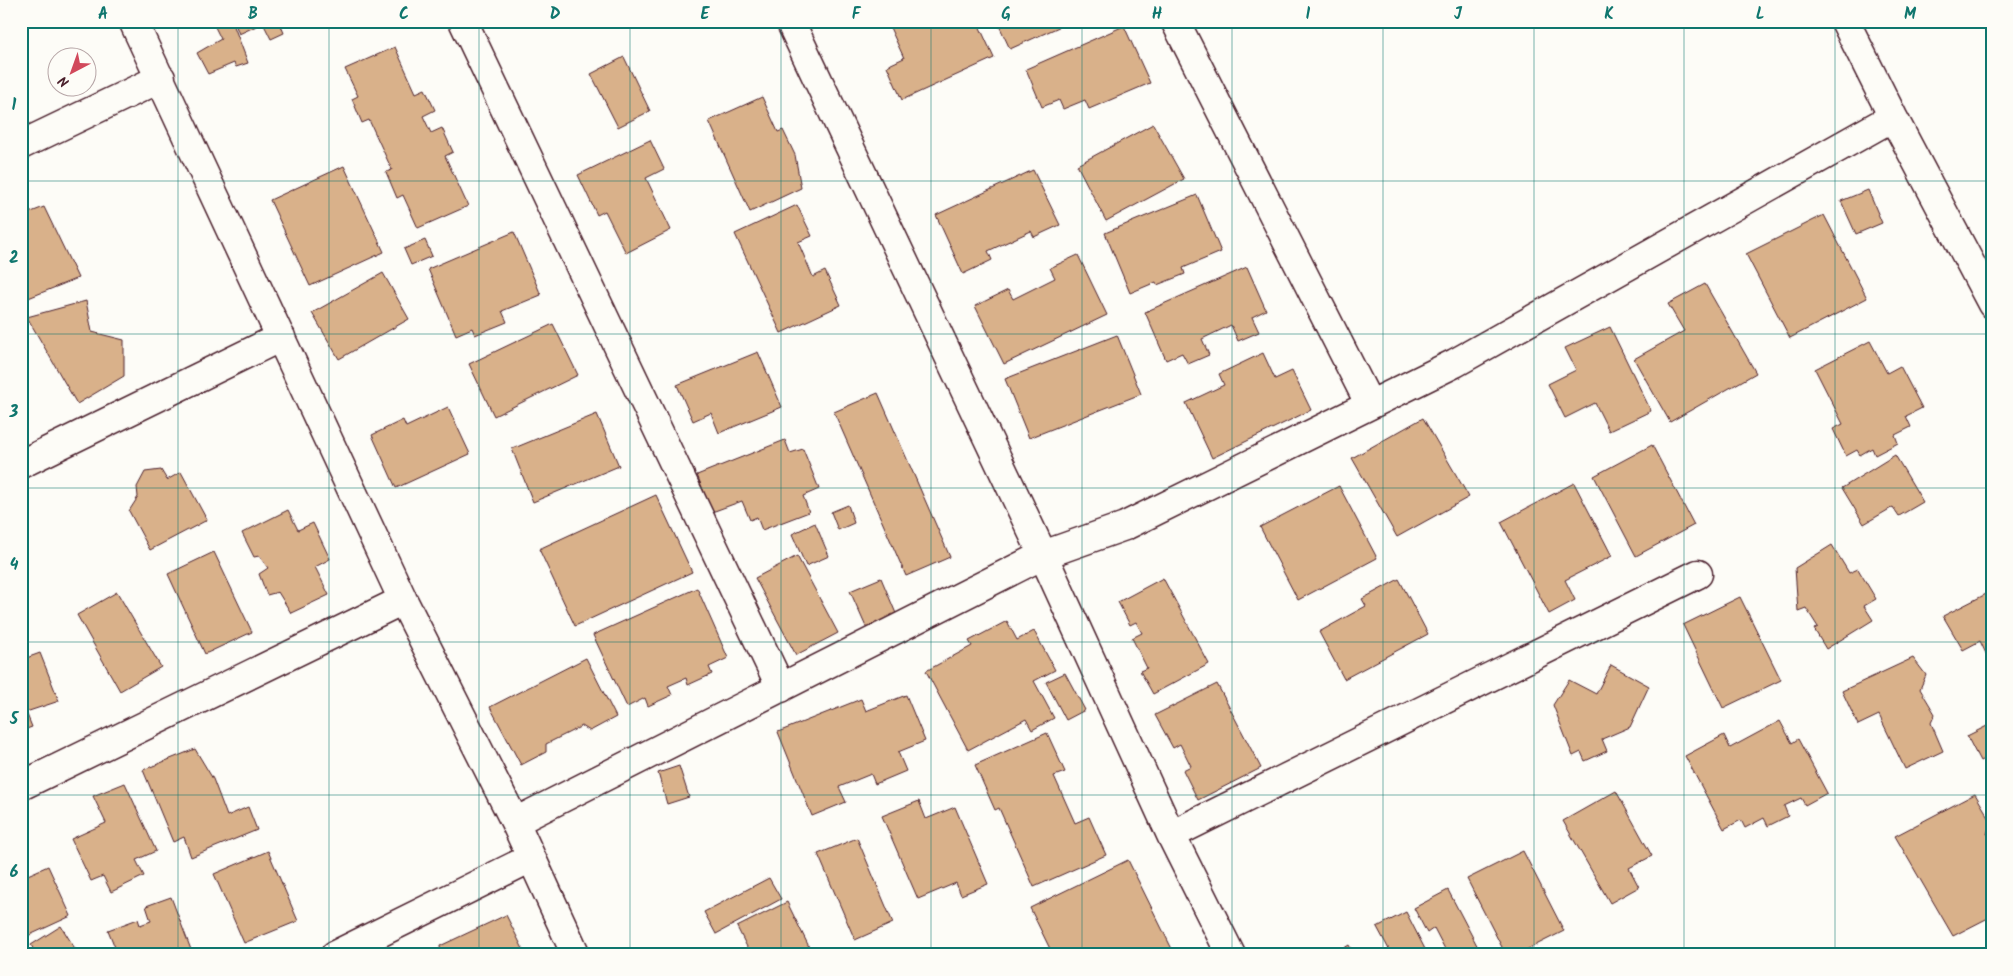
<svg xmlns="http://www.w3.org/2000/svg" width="2013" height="976" viewBox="0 0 2013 976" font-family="Kalam,sans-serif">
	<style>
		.building { fill: #d9b18a; stroke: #4a1f2b }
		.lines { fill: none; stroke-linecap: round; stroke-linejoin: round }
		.street-casing { stroke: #4a1f2b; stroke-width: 31 }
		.street { stroke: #fdfcf7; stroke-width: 28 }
		.grid { fill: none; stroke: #0f766e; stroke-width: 1; stroke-opacity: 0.55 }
		.neatline { fill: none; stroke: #0f766e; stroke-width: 2 }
		.grid-label { font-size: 16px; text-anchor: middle; font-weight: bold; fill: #0f766e }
	</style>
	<rect width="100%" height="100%" fill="#fdfcf7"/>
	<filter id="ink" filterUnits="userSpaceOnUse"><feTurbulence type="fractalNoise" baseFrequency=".02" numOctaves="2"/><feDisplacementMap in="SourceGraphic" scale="10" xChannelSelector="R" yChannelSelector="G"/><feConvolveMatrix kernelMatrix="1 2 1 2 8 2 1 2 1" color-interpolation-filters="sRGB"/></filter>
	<g filter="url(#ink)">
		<path class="building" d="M212 21H232L248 63 236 67 234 63 208 74 197 53 221 39Z
			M234 21H279L284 33 271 39 263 23 239 34Z
			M887 21H977L994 58 902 100 887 66 904 58Z
			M997 21H1072L1010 49Z
			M1124 26 1150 83 1089 109 1085 100 1063 109 1059 100 1042 107 1026 69Z
			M395 47 416 93 425 89 435 110 423 116 431 133 442 128 453 152 445 156 468 206 418 228 403 195 397 198 386 172 392 170 369 120 362 123 352 99 358 96 345 69Z
			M624 57 650 111 618 127 591 74Z
			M762 97 778 132 783 130 795 155 801 188 750 212 709 121Z
			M1153 124 1184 179 1106 221 1077 165Z
			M650 140 664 169 646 178 671 230 626 253 605 211 597 215 578 175Z
			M344 166 384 252 310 286 270 200Z
			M1033 170 1060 225 1034 237 1031 231 988 251 992 260 963 274 936 215Z
			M1868 190 1882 223 1856 234 1841 201Z
			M1197 195 1221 252 1183 268 1185 274 1157 285 1156 282 1130 293 1105 233Z
			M797 205 812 236 798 242 813 277 825 271 841 305 781 333 735 234Z
			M44 207 78 278 21 301V216Z
			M1824 215 1867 298 1790 338 1746 254Z
			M514 232 541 295 502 311 507 322 475 335 472 328 456 335 428 269Z
			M425 240 432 256 411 265 404 249Z
			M1078 255 1107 315 1004 364 975 306 1008 290 1013 299 1055 278 1050 268Z
			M1247 267 1266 310 1252 317 1259 332 1238 341 1231 325 1202 339 1209 355 1188 364 1182 353 1166 360 1145 312Z
			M383 273 409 319 339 359 312 313Z
			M1705 284 1756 373 1670 422 1634 359 1684 331 1668 304Z
			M86 301 92 332 124 340V376L77 404 27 317Z
			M553 324 578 375 494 416 469 364Z
			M1610 327 1651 411 1609 431 1595 403 1565 418 1548 384 1576 370 1565 348Z
			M1117 335 1141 394 1029 438 1005 379Z
			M1870 341 1887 373 1900 366 1922 408 1906 416 1911 427 1895 435 1898 443 1875 455 1872 448 1860 455 1857 450 1846 456 1833 429 1843 424 1815 369Z
			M758 352 782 407 719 433 711 413 693 421 677 385Z
			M1263 353 1275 379 1292 371 1311 410 1212 458 1186 403 1224 385 1219 374Z
			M878 393 950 557 906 576 834 412Z
			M448 407 470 454 396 488 372 435 403 420 406 427Z
			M597 414 619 466 533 502 512 449Z
			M1423 418 1469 497 1397 537 1352 458Z
			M785 440 790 453 803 449 819 489 803 496 809 512 762 530 757 517 750 520 742 501 712 512 697 475Z
			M1652 445 1694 525 1636 556 1594 476Z
			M1895 455 1923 502 1899 516 1893 507 1864 524 1842 488Z
			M161 470 167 480 181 472 207 520 150 550 129 511 138 497 137 487 145 472Z
			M1574 483 1612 556 1565 580 1575 600 1549 614 1501 522Z
			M1339 486 1377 558 1298 600 1260 527Z
			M656 495 692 572 575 626 539 549Z
			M848 505 854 523 838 530 831 512Z
			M288 510 298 530 313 523 330 559 315 567 329 595 291 613 278 592 267 595 259 574 268 568 259 556 254 557 242 533Z
			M815 523 829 556 806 566 792 534Z
			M1832 545 1849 573 1858 569 1876 599 1864 606 1873 620 1826 649 1814 629 1818 627 1806 608 1798 611 1795 568Z
			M214 552 252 632 205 654 168 574Z
			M797 556 838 633 796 655 755 578Z
			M881 578 900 623 870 636 850 591Z
			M1163 578 1209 664 1153 694 1140 671 1147 668 1132 638 1142 633 1136 622 1130 625 1118 602Z
			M1399 579 1428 634 1344 679 1319 632 1366 606 1362 599Z
			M697 588 728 658 709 667 712 674 688 685 686 678 668 686 672 695 648 706 645 698 627 707 593 635Z
			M1992 591V666L1980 641 1963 650 1943 616Z
			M117 592 161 667 120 691 77 615Z
			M1740 597 1781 680 1723 708 1683 625Z
			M1007 621 1017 640 1034 631 1055 670 1034 681 1054 718 1032 730 1026 719 968 750 926 671 972 646 969 641Z
			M40 653 59 701 26 712 32 727 21 731V660Z
			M586 658 616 717 590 731 582 726 546 744V752L521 765 490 707Z
			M1913 658 1926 675 1920 689 1935 714 1931 723 1943 751 1905 769 1879 715 1858 725 1842 691Z
			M1611 665 1649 686 1630 727 1602 739 1607 751 1585 761 1581 752 1573 756 1553 705 1569 680 1596 694Z
			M1065 673 1085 710 1066 720 1046 682Z
			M1217 684 1261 768 1198 800 1183 770 1191 766 1180 744 1173 748 1155 715Z
			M906 695 925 741 898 752 906 771 875 784 871 774 839 787 846 802 812 816 778 732 861 699 866 711Z
			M1780 721 1792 743 1798 739 1827 793 1805 805 1801 798 1784 806 1788 816 1768 826 1764 818 1745 828 1741 820 1724 829 1685 756 1724 735 1730 748Z
			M1989 725 1992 731V755L1980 761 1967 736Z
			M1047 733 1065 772 1054 776 1075 823 1089 817 1106 855 1034 887 999 808 995 810 975 765Z
			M195 749 213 779 227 816 248 807 257 830 191 857 184 837 173 842 143 770Z
			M679 766 689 797 667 804 658 773Z
			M125 783 156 851 136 860 144 876 111 892 103 876 91 881 71 839 106 823 93 796Z
			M1616 791 1652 856 1629 868 1639 887 1610 903 1563 821Z
			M1975 794 1991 821 1987 834 1992 836V916L1953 936 1895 836Z
			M919 801 926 819 955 807 988 884 961 895 956 883 918 899 882 816Z
			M857 838 893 923 855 940 818 854Z
			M268 851 298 921 244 943 214 874Z
			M1523 851 1564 931 1516 955H1506L1467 879Z
			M1128 860 1172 949 1161 955H1076L1074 951 1065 955H1053L1030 908Z
			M48 866 71 916 21 939V878Z
			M769 878 781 899 716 934 704 912Z
			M1448 890 1482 955H1444L1447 953 1434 928 1427 933 1414 908Z
			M171 897 193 955H118L108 930 138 919 140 925 151 921 146 906Z
			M787 902 813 955H751L737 927Z
			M1406 912 1428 955H1392L1377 927Z
			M506 915 526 955H441L440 946Z
			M61 926 79 955H37L31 945Z
			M1349 945 1354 955H1333Z"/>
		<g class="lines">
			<g class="street-casing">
				<path id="street" d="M133 21 403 600 515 822 576 955
					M463 21 781 688
					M790 21 1043 555 1171 835 1231 955
					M1175 21 1370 405
					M1845 21 1893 117 1992 304
					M21 145 161 78
					M21 464 281 337
					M21 786 403 600
					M515 822 1043 555 1125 526 1455 363 1893 117
					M1171 835 1698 574
					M335 955 531 858"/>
			</g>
			<use href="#street" class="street"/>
		</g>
	</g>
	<path class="grid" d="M178 21V955M329 21V955M479 21V955M630 21V955M781 21V955M931 21V955M1082 21V955M1232 21V955M1383 21V955M1534 21V955M1684 21V955M1835 21V955M21 181H1992M21 334H1992M21 488H1992M21 642H1992M21 795H1992"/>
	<rect width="2013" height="976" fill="none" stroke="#fdfcf7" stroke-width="55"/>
	<g transform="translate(72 72) rotate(221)"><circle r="24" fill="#fdfcf7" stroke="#b5a4a5"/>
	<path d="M0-4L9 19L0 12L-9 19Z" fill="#d1495b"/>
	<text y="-8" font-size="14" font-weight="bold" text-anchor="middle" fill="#4a1f2b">N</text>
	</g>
	<rect x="28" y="28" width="1958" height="920" class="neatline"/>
	<g class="grid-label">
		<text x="103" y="19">A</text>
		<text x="253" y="19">B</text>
		<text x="404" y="19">C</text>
		<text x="555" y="19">D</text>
		<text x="705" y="19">E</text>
		<text x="856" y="19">F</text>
		<text x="1006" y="19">G</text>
		<text x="1157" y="19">H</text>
		<text x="1308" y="19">I</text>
		<text x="1458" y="19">J</text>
		<text x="1609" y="19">K</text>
		<text x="1760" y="19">L</text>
		<text x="1910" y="19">M</text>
		<text x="14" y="110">1</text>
		<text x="14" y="263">2</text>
		<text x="14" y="417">3</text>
		<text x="14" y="570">4</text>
		<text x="14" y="724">5</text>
		<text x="14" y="877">6</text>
	</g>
</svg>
